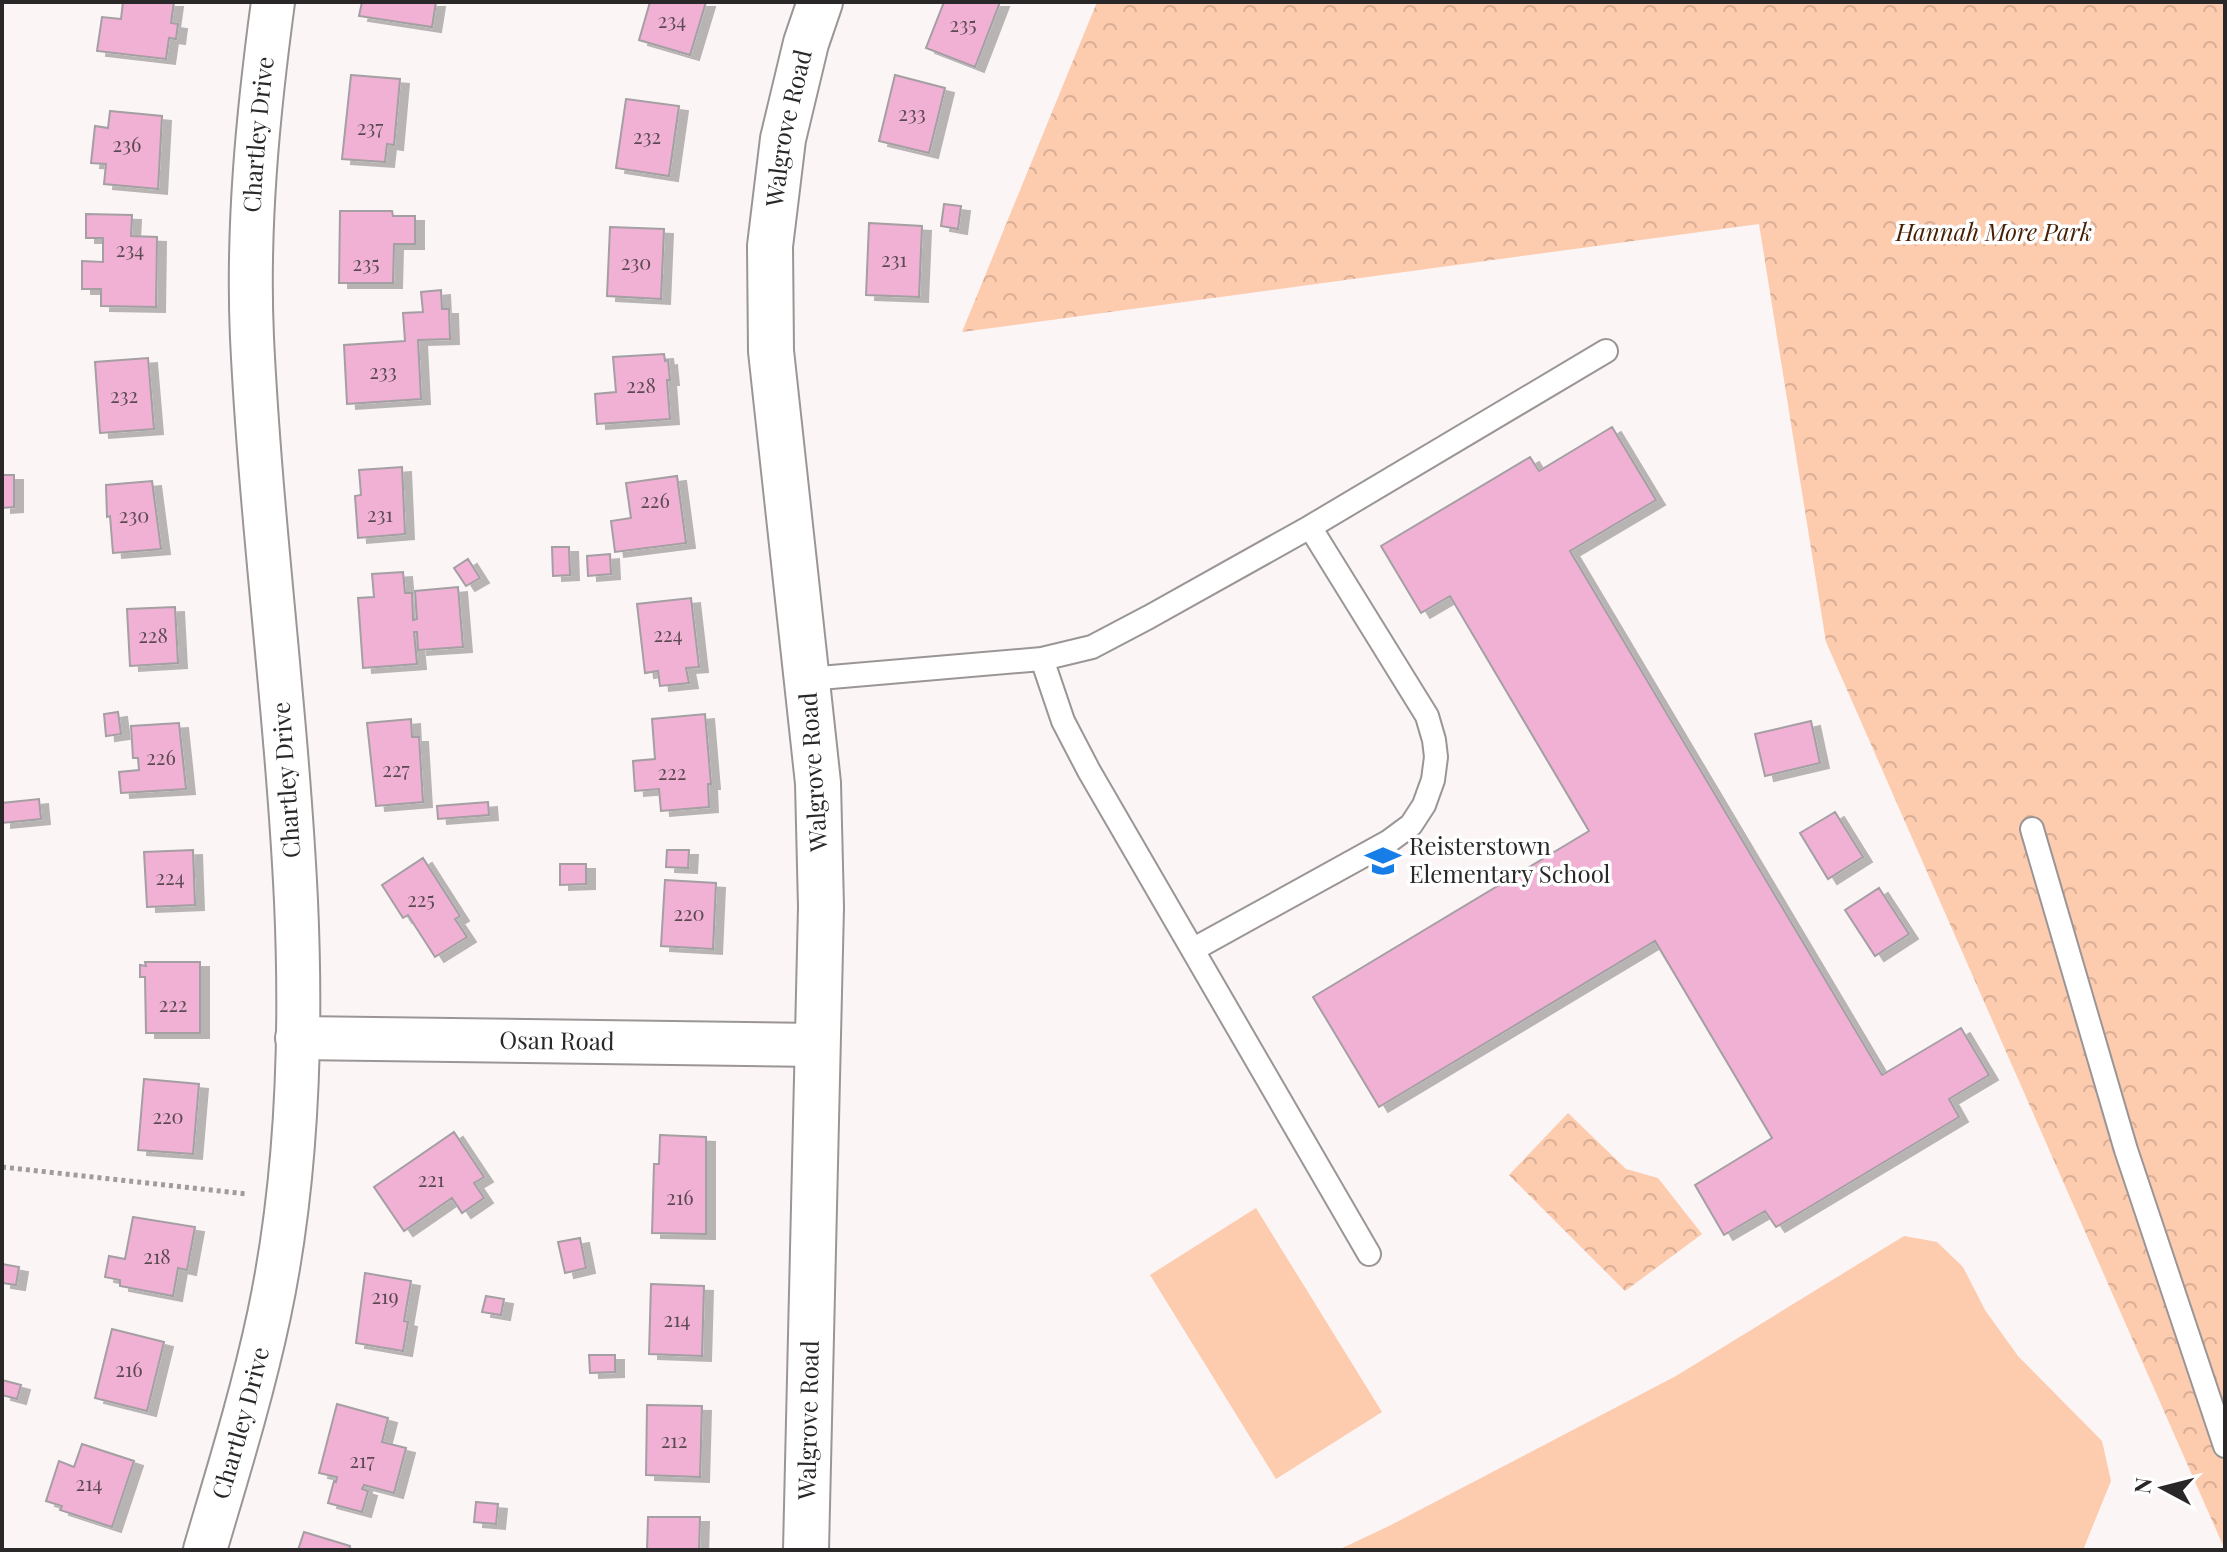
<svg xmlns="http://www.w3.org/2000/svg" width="2227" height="1552" viewBox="0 0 2227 1552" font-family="'Playfair Display',serif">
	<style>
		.grass { fill: #fdcbae }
		.park { fill: url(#park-crowns) }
		.building { fill: #f1b1d5; stroke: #a49fa2; stroke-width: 2; filter: url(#shadow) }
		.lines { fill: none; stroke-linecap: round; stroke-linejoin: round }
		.lane-casing { stroke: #9b9596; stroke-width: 26 }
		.street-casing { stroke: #9b9596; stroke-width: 46 }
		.secondary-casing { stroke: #9b9596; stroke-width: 48 }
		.path { stroke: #a09c9c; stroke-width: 5; stroke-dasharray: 4 4; stroke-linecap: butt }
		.lane { stroke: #fff; stroke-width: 22 }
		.street { stroke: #fff; stroke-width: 42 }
		.secondary { stroke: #fff; stroke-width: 44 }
		.labels { text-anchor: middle; stroke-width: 7; stroke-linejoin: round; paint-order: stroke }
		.number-label { font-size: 20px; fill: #5b4a52 }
		.street-label { font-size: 24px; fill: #292727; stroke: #fff }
		.park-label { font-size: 24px; font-style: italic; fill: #461f03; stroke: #fff }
		.poi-label { font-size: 24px; fill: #292727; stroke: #fff; text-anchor: start }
	</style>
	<defs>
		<pattern id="park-crowns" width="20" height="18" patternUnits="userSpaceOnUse" patternTransform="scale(2)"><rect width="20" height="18" fill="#fdcbae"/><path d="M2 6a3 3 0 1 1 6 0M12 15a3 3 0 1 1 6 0" fill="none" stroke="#d9ae96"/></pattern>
		<filter id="shadow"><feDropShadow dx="9" dy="5" stdDeviation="0" flood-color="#0004"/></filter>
	</defs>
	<rect width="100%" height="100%" fill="#fbf5f6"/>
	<path class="grass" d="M1256 1208 1382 1412 1276 1479 1150 1275Z
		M1904 1236 1937 1242 1963 1267 1985 1310 2018 1356 2102 1441 2111 1481 2083 1550H1338L1389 1526 1676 1376Z"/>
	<path class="park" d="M1097 2H2225V1550L1826 642 1759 224 962 332Z
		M1568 1113 1626 1169 1658 1178 1702 1234 1625 1291 1509 1175Z"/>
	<path class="building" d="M123 2H174L171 23 178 24 176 39 169 38 166 59 97 51 102 17 121 19Z
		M362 2H436L432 27 359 16Z
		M650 2H706L690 55 639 40Z
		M944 2H1000L975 67 926 48Z
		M351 75 400 79 394 145 387 144 385 162 342 159Z
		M895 75 945 88 929 153 879 141Z
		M626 99 679 106 669 176 616 168Z
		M110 111 162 116 158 189 104 184 106 164 91 163 95 126 108 128Z
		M944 204 961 206 958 229 941 226Z
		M340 211H392L393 216H415V244H394L393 283H339Z
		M86 214 132 215 131 236 157 237 156 307 101 306V289H82V261L103 262V238H86Z
		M869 223 922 226 919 297 866 295Z
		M610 227 664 229 661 299 607 296Z
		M441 290 442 309H449L450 339 418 340 421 399 347 404 344 345 405 341 403 313 423 312 421 292Z
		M664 354 665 361 668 360 670 380H667L670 419 597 424 595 394 616 392 613 357Z
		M148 358 154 429 100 433 95 362Z
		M1612 427 1656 500 1570 551 1882 1075 1961 1028 1989 1075 1949 1099 1959 1117 1776 1227 1765 1211 1724 1235 1695 1185 1772 1138 1655 941 1379 1107 1313 997 1589 831 1450 596 1421 613 1381 546 1530 457 1539 471Z
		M402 467 405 534 358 538 355 496 361 495 359 470Z
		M2 475H14V507L2 508Z
		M677 476 686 543 615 552 611 521 631 518 626 483Z
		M152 481 161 549 113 553 110 516 107 517 106 485Z
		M552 547H569L570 575 553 576Z
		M610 554 611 574 588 576 587 556Z
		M468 559 480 578 466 586 454 568Z
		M403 572 405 593H412L413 620 417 619 415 591 458 587 463 647 418 650 417 632H414L417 664 363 668 358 598 374 597 372 574Z
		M691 598 699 667 686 668 689 683 660 686 658 671 645 673 637 604Z
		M175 607 178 663 130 666 127 609Z
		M118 712 121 734 106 736 104 714Z
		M705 714 711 784H708L709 807 661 811 659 789 635 791 633 761 655 759 652 719Z
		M411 719 412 737H419L423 802 376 806 367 723Z
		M1811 721 1820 763 1765 776 1755 734Z
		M179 723 186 789 121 793 119 772 139 770 138 758H133L131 726Z
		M39 799 41 819 2 823V803Z
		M488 802 489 815 438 819 437 806Z
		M1835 812 1863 857 1828 879 1800 833Z
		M193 850 195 905 147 907 144 852Z
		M667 850H689L688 868 666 867Z
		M423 858 460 916 455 919 467 937 435 957 408 915 403 918 382 885Z
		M560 864H586V884L560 885Z
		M665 880 716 883 713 949 661 946Z
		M1879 888 1909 934 1875 956 1845 910Z
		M145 962H200V1033H146L145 977H140V965L146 966Z
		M144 1079 199 1084 193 1154 138 1150Z
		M454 1132 484 1177 474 1183 484 1198 462 1213 452 1198 404 1231 374 1187Z
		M660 1135 706 1137V1234L652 1233 654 1164H659Z
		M133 1217 195 1227 187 1270 178 1268 173 1296 120 1286V1280L105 1277 109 1256 125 1259Z
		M580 1238 586 1268 565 1273 558 1242Z
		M2 1264 19 1267 16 1285 2 1283Z
		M365 1273 411 1281 404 1321 408 1322 403 1351 356 1343Z
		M651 1284 704 1286 702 1356 649 1354Z
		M486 1296 504 1299 501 1315 482 1312Z
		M112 1329 164 1342 147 1411 95 1398Z
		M589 1355H615V1372L590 1373Z
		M2 1380 21 1385 17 1399 2 1395Z
		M337 1404 388 1418 382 1442 406 1448 394 1493 364 1485 362 1489 368 1491 362 1512 328 1503 334 1481 336 1482 337 1477 319 1473Z
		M647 1405 702 1406 700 1477 646 1475Z
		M82 1444 134 1461 112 1527 60 1510 62 1506 46 1501 59 1461 74 1467Z
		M476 1502 498 1504 496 1524 474 1522Z
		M648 1517H700L699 1550H647Z
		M304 1532 350 1546 349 1550H298Z"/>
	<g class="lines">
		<g class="lane-casing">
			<path id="lane" d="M808 679 1042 659
				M2032 829 2126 1150 2225 1446
				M1194 949 1388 842 1411 825 1424 805 1433 780 1436 757 1434 740 1427 716 1310 527
				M1369 1254 1089 771 1063 721 1042 659 1092 647 1149 617 1310 527 1606 351"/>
		</g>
		<g class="street-casing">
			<g id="street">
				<path id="s1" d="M297 1038 818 1045"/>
				<path id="s2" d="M205 1550C228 1472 252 1395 269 1315 297 1183 302 1036 296 901 287 713 261 526 252 338 247 226 258 113 273 2"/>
			</g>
		</g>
		<g class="secondary-casing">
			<g id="secondary">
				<path id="s3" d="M806 1550 821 907 818 783 771 351 770 246 783 139 806 43 820 2"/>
			</g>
		</g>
		<path class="path" d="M2 1167 247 1194"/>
		<use href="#lane" class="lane"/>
		<use href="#street" class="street"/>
		<use href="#secondary" class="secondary"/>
	</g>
	<defs>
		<g id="school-bare" transform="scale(2.76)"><path d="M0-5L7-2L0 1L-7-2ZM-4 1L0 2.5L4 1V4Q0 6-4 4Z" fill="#167ee6" stroke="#fff" stroke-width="2.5" paint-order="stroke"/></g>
	</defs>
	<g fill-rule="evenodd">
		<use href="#school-bare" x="1383" y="861"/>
	</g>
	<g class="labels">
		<g class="number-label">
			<text x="672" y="28">234</text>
			<text x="963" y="32">235</text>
			<text x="912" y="121">233</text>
			<text x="370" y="135">237</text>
			<text x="647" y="144">232</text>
			<text x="127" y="152">236</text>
			<text x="130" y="257">234</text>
			<text x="894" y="267">231</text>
			<text x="636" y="270">230</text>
			<text x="366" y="271">235</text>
			<text x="383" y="379">233</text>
			<text x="641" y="393">228</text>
			<text x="124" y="403">232</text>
			<text x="655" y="508">226</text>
			<text x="380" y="522">231</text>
			<text x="134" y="523">230</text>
			<text x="668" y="642">224</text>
			<text x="153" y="643">228</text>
			<text x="161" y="765">226</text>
			<text x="396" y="777">227</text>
			<text x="672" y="780">222</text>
			<text x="170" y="885">224</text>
			<text x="421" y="907">225</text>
			<text x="689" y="921">220</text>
			<text x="173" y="1012">222</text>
			<text x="168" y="1124">220</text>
			<text x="431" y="1187">221</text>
			<text x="680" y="1205">216</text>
			<text x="157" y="1264">218</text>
			<text x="385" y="1304">219</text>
			<text x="677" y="1327">214</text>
			<text x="129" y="1377">216</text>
			<text x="674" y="1448">212</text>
			<text x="362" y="1468">217</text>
			<text x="89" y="1491">214</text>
		</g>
		<g class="street-label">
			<text dy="8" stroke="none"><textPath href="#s3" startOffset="1426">Walgrove Road</textPath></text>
			<text dy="8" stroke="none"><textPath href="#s2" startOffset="1428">Chartley Drive</textPath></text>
			<text transform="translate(814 772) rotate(-94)" y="8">Walgrove Road</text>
			<text transform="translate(287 780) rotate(-94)" y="8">Chartley Drive</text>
			<text dy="8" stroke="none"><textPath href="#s1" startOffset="260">Osan Road</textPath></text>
			<text dy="8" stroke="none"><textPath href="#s3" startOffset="130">Walgrove Road</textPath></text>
			<text dy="8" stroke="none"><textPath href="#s2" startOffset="132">Chartley Drive</textPath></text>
		</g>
		<g class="park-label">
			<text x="1994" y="241">Hannah More Park</text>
		</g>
		<g class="poi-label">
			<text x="1409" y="855">Reisterstown<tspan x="1409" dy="28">Elementary School</tspan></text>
		</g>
	</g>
	<rect width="2227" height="1552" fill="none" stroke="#292727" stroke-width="8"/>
	<g transform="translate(2163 1488) rotate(277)" stroke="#ffffff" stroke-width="6" paint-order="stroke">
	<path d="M0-6L14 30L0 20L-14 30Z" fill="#292727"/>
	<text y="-12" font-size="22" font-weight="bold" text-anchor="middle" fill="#292727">N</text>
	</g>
</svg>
